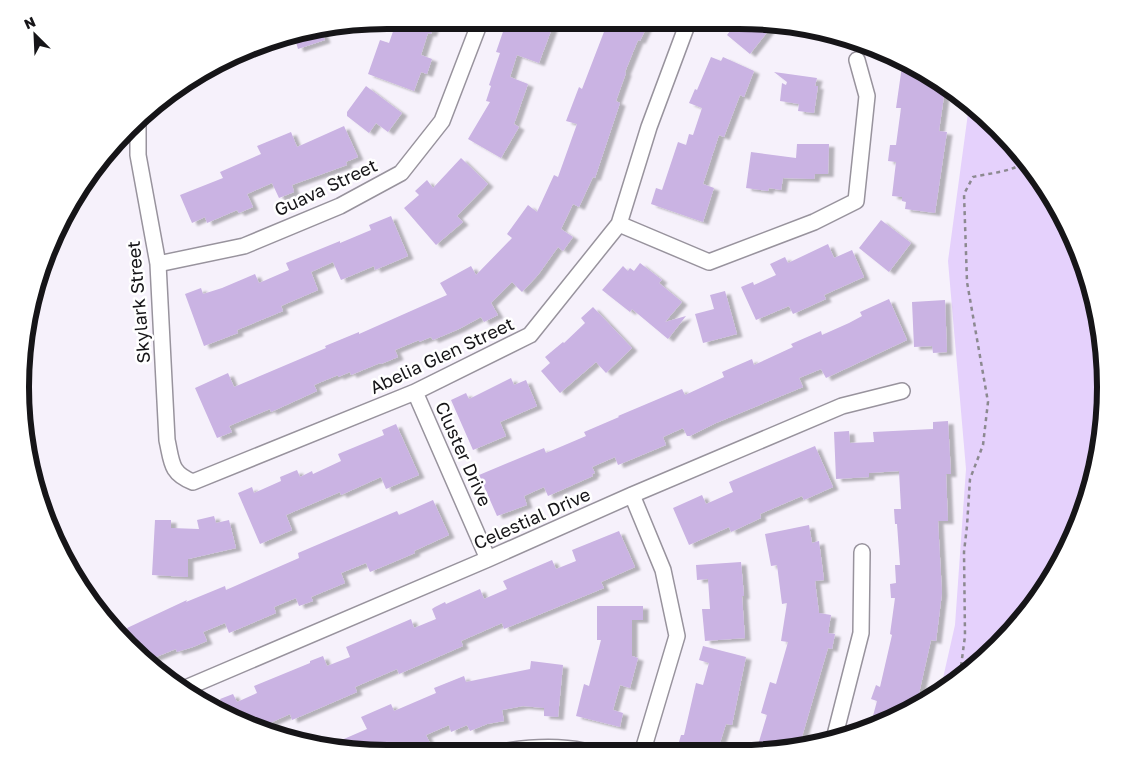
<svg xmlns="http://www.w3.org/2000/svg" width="1126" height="774" viewBox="0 0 1126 774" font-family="'Golos Text',sans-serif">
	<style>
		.green { fill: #e5d1fc }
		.building { fill: #cab3e3; filter: url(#shadow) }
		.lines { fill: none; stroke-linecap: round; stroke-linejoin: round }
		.minor-casing { stroke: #98939d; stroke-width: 18 }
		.path { stroke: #8c8990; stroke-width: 2.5; stroke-dasharray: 4 4; stroke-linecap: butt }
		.minor { stroke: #fff; stroke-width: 15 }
		.labels { text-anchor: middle; stroke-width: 5; stroke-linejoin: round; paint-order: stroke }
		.street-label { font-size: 18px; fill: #161518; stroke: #fff }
		.rim { fill: none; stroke: #161518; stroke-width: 6 }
	</style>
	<defs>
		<filter id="shadow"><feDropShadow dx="5.5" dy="3" stdDeviation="1" flood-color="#0004"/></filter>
	</defs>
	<rect width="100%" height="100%" fill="#f6f1fb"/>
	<path class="green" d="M969 106 999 128 1044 183 1078 247 1099 316 1106 387 1099 459 1078 528 1044 591 998 647 941 687 955 625 966 469 948 261Z"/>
	<path class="building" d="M397 20 436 21 431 34 428 33 421 55 432 59 427 74 421 72 414 91 368 74 380 40 389 43Z
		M515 22 554 23 539 63 517 55 510 77 528 84 514 124 519 127 501 158 468 139 490 102 486 101 491 86 489 85 500 53 496 52 505 26 514 29Z
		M607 24H648L640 41 638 40 625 72 626 73 616 101 620 103 595 178 593 177 579 207 573 204 561 229 573 237 563 251 558 247 538 275 522 292 512 282 491 303 498 315 484 322 481 317 459 329 433 340 431 337 419 342V340L395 350 398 357 381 364 380 363 351 375 350 372 338 377V375L314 385 317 391 271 412 270 409 229 426 232 432 217 438 195 388 228 373 234 387 326 348 325 346 359 332V334L447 295 440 283 471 266 476 275 512 238 507 234 528 205 537 212 554 175 558 177 577 124 566 121 579 87 582 89Z
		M734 26H772L750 54 727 35Z
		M321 29 325 40 298 49 293 32Z
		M711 57 721 61 723 57 754 71 744 97 740 95 724 137 719 135 703 184 714 188 703 222 651 204 656 188 662 190 678 142 686 145 689 134 693 135 702 108 689 103 695 89 697 90Z
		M903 59 945 89 939 131 947 132 935 213 905 209 906 202 902 201V197L892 196 896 162 888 161 890 145H896L901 108H896Z
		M774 72 817 78 815 86H818L814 113 798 111 799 104 780 101 782 83 786 85 787 82Z
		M366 86 402 113 388 132 376 123 369 133 347 116V112Z
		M344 126 358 157 346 162 347 165 292 185 294 192 279 198 272 183 247 194 253 207 239 213 237 210 207 223 205 217 192 223 180 195 223 178 220 172 261 154 257 146 291 132 297 147Z
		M797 144H829L828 174H815L814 179 783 178 781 190 769 188 768 191 746 188 751 152 796 158Z
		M461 158 488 184 457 216 463 222 436 245 404 208 419 195 415 191 427 180 433 188Z
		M391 216 408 256 375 270 374 266 341 280 333 262 311 272 318 290 281 306 283 311 237 330 238 333 204 346 185 294 201 288 203 294 222 288 255 274 259 283 289 270 286 263 340 241V243L371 230 369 225Z
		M881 220 911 243 889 272 859 248Z
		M828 244 834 258 852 250 864 277 824 295 826 299 793 314 789 306 756 320 741 287 753 282 754 285 776 275 770 264 785 257 788 263Z
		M640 263 662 280 659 283 682 302 665 322 686 316 668 339 632 309 630 312 602 290 623 266 628 271 630 268 634 271Z
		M725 291 737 334 703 343 695 314 714 309 710 295Z
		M889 299 907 340 826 378 821 369 799 378 803 387 716 423 690 436H687L683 428 663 437 666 445 618 465 615 457 592 467 595 473 592 474 593 476 548 496 544 487 524 496 527 505 497 516 479 475 544 448 546 453 586 436 584 432 619 417 618 416 682 389 685 395 724 377 722 372 752 359 754 365 793 347 791 344 821 331 822 335 849 323 862 316 860 312Z
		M945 300 947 352 933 353 932 346 914 347 912 302Z
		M593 307 632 348 606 373 596 362 560 393 541 371 550 363 545 357 563 342 564 343 585 323 581 318Z
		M511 378 514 385 526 380 537 406 500 422 506 436 473 450 451 400 466 393 469 399Z
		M948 421 951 474H946L948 521H938L942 593 936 641 931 640 918 698 925 700 902 716 870 727 877 701 871 699 876 685 880 687 892 635 890 634 895 598H891L890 584 896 583 895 565H900L897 524H895L894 509H901L899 471 869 473V477L836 479 834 432 849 431 850 443 874 442 873 432 933 429V422Z
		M396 424 419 475 386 489 381 477 341 495 340 492 286 515 292 530 260 544 238 493 252 487 254 493 281 481 280 477 297 470 300 477 312 471 313 474 341 461 338 454 384 435 382 430Z
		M815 446 833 487 804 500 802 496 760 514 761 518 731 532 729 527 689 545 673 508 702 495 706 504 733 492 729 482Z
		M433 500 449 535 414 551 415 553 370 572 366 563 341 573 345 583 311 597 313 601 299 606 296 598 274 607 276 613 229 633 225 623 203 632 207 641 193 647 177 652 176 649 146 661 139 656 127 628 187 600 186 602 225 586 226 590 299 558 298 553 397 511 399 515Z
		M214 516 216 523 229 520 236 548 188 559V577L152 575 155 520H171V528L199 529 197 520Z
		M809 525 812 543 819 541 824 580 815 581 819 613 831 615 828 633 835 634 832 649 828 648 799 747 757 748 767 715 761 713 770 682 776 684 788 642 781 641 787 603 782 604 777 565 771 566 765 534Z
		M619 531 635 567 601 582 604 588 504 629 502 623 461 641 463 646 399 674 397 669 355 687 357 692 292 720 290 714 257 729 246 726 218 711 224 708 220 699 233 694 237 702 257 693 254 686 310 663V661L323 656 327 666 350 657 346 647 411 619 414 628 436 619 432 609 435 607 445 602 446 604 480 589 484 599 507 589 503 581 552 560 556 569 576 561 572 550Z
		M741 562 744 596H742L745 638 705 641 702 609H710L708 579 697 580 696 565Z
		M597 606H643V620H632V656L638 658 630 688 620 685 613 710 623 713 620 727 576 716 584 684 589 686 601 640H597Z
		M703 646 746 657 732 725 726 724 718 749H677L681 735H684L696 683 703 685 709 663 699 660Z
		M531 661 563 665 558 717 544 716V708L523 706 502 710 504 721 487 724 470 731 467 725 451 732 449 725 426 735 431 745 412 754H387L323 748 367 729 361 717 391 704 394 711 436 693 434 688 464 676 466 682 530 669Z"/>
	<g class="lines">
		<g class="minor-casing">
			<path id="minor" d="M138 121V155L158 264 167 440C172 462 170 473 193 482L415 392 530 335 619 224 649 127 687 25
				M619 224 709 262 814 222 856 201 867 96 857 60
				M158 264 244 246 340 206 401 173 442 121 480 22
				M415 392 488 559
				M632 495 663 570 677 636 643 750
				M181 690 488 559 632 495 842 406 902 391
				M834 739 861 633 862 552
				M501 752C529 747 556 745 584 751"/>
		</g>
		<path class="path" d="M960 674 965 636 964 552 967 526 970 479 983 445 988 402 967 282 964 194 973 177C990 173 1013 172 1026 161"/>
		<use href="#minor" class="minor"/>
	</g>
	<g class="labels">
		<g class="street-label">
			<text transform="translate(326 188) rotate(-25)" y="6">Guava Street</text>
			<text transform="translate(139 302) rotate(-95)" y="6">Skylark Street</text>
			<text transform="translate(442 356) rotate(-25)" y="6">Abelia Glen Street</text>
			<text transform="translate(463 454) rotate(66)" y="6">Cluster Drive</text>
			<text transform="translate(532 519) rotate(-24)" y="6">Celestial Drive</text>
		</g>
	</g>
	<path d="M0 0H1126V774H0ZM387 29H739A358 358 0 0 1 1097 387V387A358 358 0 0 1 739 745H387A358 358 0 0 1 29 387V387A358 358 0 0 1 387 29Z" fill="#fff" fill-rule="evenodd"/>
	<path class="rim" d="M387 29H739A358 358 0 0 1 1097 387V387A358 358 0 0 1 739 745H387A358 358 0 0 1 29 387V387A358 358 0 0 1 387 29Z"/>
	<g transform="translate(35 35) rotate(336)" stroke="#ffffff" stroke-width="4" paint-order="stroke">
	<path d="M0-4L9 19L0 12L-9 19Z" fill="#161518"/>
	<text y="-8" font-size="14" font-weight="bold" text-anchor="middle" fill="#161518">N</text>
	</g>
</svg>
